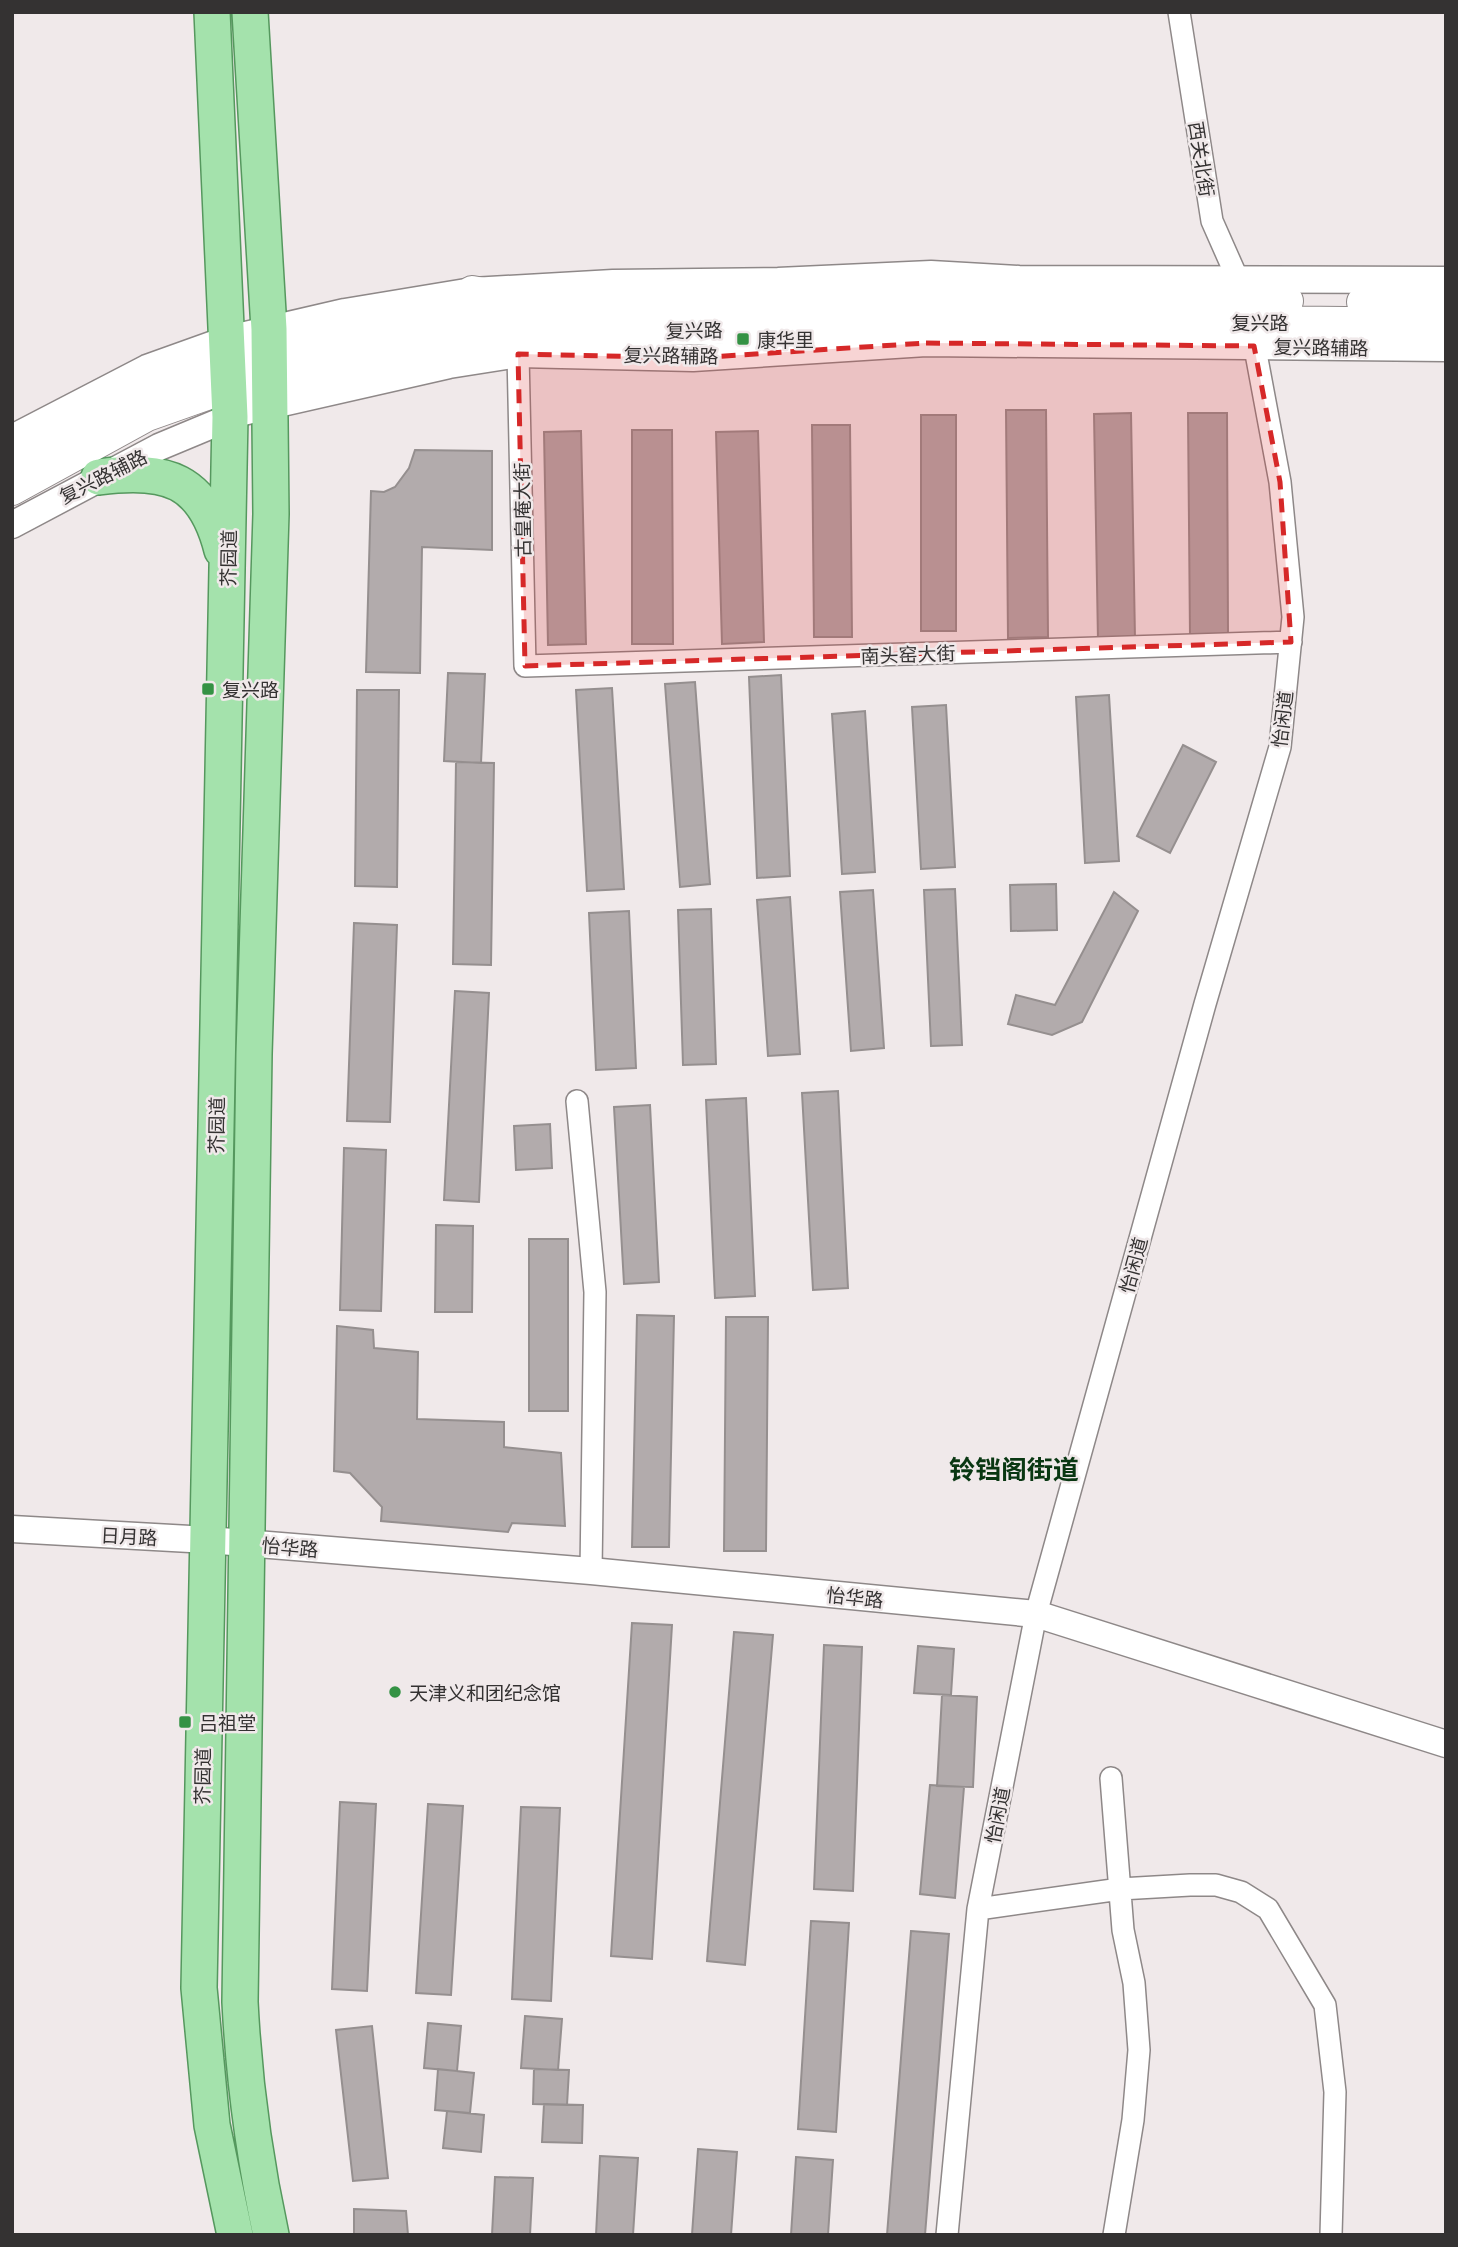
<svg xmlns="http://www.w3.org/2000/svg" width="1458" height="2247" viewBox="0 0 1458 2247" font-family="'Golos Text','Noto Sans SC',sans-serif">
	<rect width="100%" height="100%" fill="#f0e9ea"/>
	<path fill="#b2abac" stroke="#958f8f" stroke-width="2" d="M1006,410H1046L1048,637L1008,638Z
		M1131,413L1135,639L1098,640L1094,414Z
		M1188,413H1227L1228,634L1190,635Z
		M921,415H956V631H921Z
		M812,425H850L852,637H814Z
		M632,430H672L673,644H632Z
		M581,431L586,644L548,645L544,432Z
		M758,431L764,642L722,644L716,432Z
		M415,450L492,451V550L422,547L420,673L366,672L371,491L384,492L395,487L409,468Z
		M448,673L485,674L481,763L444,761Z
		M781,675L790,876L757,878L749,677Z
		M695,682L710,884L680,887L665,684Z
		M612,688L624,889L587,891L576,690Z
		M357,690H399L397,887L355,886Z
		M1109,695L1119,861L1085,863L1076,697Z
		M946,705L955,867L921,869L912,707Z
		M865,711L875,872L842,874L832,714Z
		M1183,745L1216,762L1170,853L1137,836Z
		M456,762L494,763L491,965L453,964Z
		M1056,884L1057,930L1011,931L1010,885Z
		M955,889L962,1045L931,1046L924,890Z
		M873,890L884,1048L851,1051L840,892Z
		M1114,892L1138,911L1082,1022L1052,1035L1008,1024L1016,995L1055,1005Z
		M790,897L800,1054L768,1056L757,900Z
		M711,909L716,1064L683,1065L678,910Z
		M629,911L636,1068L596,1070L589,913Z
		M354,923L397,925L390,1122L347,1121Z
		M455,991L489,993L479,1202L444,1200Z
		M838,1091L848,1288L813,1290L802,1093Z
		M746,1098L755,1296L715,1298L706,1100Z
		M650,1105L659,1282L624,1284L614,1107Z
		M550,1124L552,1168L516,1170L514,1126Z
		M344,1148L386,1150L381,1311L340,1310Z
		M436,1225L473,1226L472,1312H435Z
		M529,1239H568V1411H529Z
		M637,1315L674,1316L669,1547H632Z
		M726,1317H768L766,1551H724Z
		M337,1326L373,1330L374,1348L418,1352L417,1419L504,1422V1447L561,1453L565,1526L512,1523L508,1532L381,1521L382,1507L350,1473L334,1471Z
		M632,1623L672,1625L652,1959L611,1956Z
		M734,1632L773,1635L745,1965L707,1961Z
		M824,1645L862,1647L853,1891L814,1889Z
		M918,1646L954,1649L951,1695L914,1693Z
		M942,1695L977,1697L973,1787L937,1786Z
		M930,1785L964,1787L955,1898L920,1894Z
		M340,1802L376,1804L367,1991L332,1989Z
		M428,1804L463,1806L451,1995L416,1993Z
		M521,1807L560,1808L551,2001L512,1999Z
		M811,1921L849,1923L836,2132L798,2129Z
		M911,1931L949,1934L925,2235H887Z
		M525,2016L562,2019L558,2070L521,2068Z
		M428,2023L461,2026L457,2071L424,2068Z
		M372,2026L388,2178L353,2181L336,2030Z
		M438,2069L474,2073L470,2113L435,2110Z
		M534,2069L569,2070L567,2105L533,2104Z
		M544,2104L583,2105L582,2143L542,2142Z
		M447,2111L484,2115L481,2152L443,2148Z
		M698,2149L737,2152L731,2235H692Z
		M600,2156L638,2158L633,2235H596Z
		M796,2157L833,2160L828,2235H791Z
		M495,2177L533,2178L530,2235H492Z
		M354,2209L406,2211L408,2235H354Z"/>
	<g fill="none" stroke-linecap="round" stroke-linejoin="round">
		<defs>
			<path id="minor" d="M1179,12L1212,221L1243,291
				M518,354L525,666L1291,642
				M577,1101L595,1292L591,1571
				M1111,1778L1123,1930L1134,1983L1139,2050L1133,2120L1114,2235
				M978,1909L1120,1889L1190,1885H1216L1241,1892L1268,1909L1325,2005L1335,2092L1331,2235
				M947,2235L978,1909L1036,1614L1205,1004L1280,747L1293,617L1280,482L1252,332"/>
			<path id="tertiary" d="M12,438L147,368L228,339L345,312L472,291L613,283L778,281L931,274L1019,279L1446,280
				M12,525L159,447L243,412L449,365L518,354L693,358L926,343L1446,348
				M12,1529L208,1540L591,1571L1036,1614L1446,1744"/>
			<path id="secondary" d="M472,291L501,296L528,305
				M1362,302H1446
				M12,462C67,429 133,392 194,372C299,339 409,325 518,312L991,298L1288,301
				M12,490L147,416L229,387L399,351L481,338L565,332L954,324L1251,321L1446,323"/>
			<path id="primary" d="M212,12L230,417L199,1988L212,2125L235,2235
				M250,12L269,329L271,514L254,1054L240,2002C244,2081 254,2157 271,2235
				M99,477C166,468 204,479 222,550"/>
		</defs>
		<use href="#minor" stroke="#8e8888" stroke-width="24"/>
		<use href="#tertiary" stroke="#8e8888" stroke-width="29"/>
		<use href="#secondary" stroke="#8e8888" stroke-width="32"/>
		<use href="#primary" stroke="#55985e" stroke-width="38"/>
		<use href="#minor" stroke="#fff" stroke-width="21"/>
		<use href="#tertiary" stroke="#fff" stroke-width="26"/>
		<use href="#secondary" stroke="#fff" stroke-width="30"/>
		<use href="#primary" stroke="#a4e2ac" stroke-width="35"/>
	</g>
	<path fill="#d62828" fill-opacity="0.2" stroke="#d62828" stroke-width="5" stroke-dasharray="14 9" stroke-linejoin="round" d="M926,343L1254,346L1280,482L1291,642L525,666L518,354L693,358Z"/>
	<g fill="#349244" stroke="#f0e9ea" stroke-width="2.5">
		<rect x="736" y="332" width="14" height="14" rx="3.5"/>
		<rect x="201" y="682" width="14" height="14" rx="3.5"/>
		<circle cx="395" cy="1692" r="7"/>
		<rect x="178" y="1715" width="14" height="14" rx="3.5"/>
	</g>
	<g text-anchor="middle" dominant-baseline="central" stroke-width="5" stroke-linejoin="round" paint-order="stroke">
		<g font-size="19" fill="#343232" stroke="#f0e9ea">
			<text transform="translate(1202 159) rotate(81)">西关北街</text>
			<text x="1260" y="322">复兴路</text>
			<text transform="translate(694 330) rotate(-1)">复兴路</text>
			<text transform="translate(1321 347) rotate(1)">复兴路辅路</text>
			<text transform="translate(671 355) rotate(1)">复兴路辅路</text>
			<text transform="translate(103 476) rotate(-27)">复兴路辅路</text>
			<text transform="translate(522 510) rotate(-91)">古皇庵大街</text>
			<text transform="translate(228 558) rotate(-89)">芥园道</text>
			<text transform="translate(908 654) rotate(-2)">南头窑大街</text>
			<text transform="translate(1282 719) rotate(-83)">怡闲道</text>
			<text transform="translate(216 1125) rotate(-89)">芥园道</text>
			<text transform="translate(1133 1265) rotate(-75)">怡闲道</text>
			<text transform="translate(129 1536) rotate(3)">日月路</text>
			<text transform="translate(290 1547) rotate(5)">怡华路</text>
			<text transform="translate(855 1597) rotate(6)">怡华路</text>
			<text transform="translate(202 1776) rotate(-89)">芥园道</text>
			<text transform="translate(997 1815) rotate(-79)">怡闲道</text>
		</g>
		<g font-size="19" fill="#343232" stroke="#f0e9ea" text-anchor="start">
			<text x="757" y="339">康华里</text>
			<text x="222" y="689">复兴路</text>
			<text x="409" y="1692">天津义和团纪念馆</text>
			<text x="199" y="1722">吕祖堂</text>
		</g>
		<g font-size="26" font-weight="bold" fill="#093712" stroke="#f0e9ea">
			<text x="1014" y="1469">铃铛阁街道</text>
		</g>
	</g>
	<rect width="1458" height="2247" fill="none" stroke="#343232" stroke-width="28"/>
</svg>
